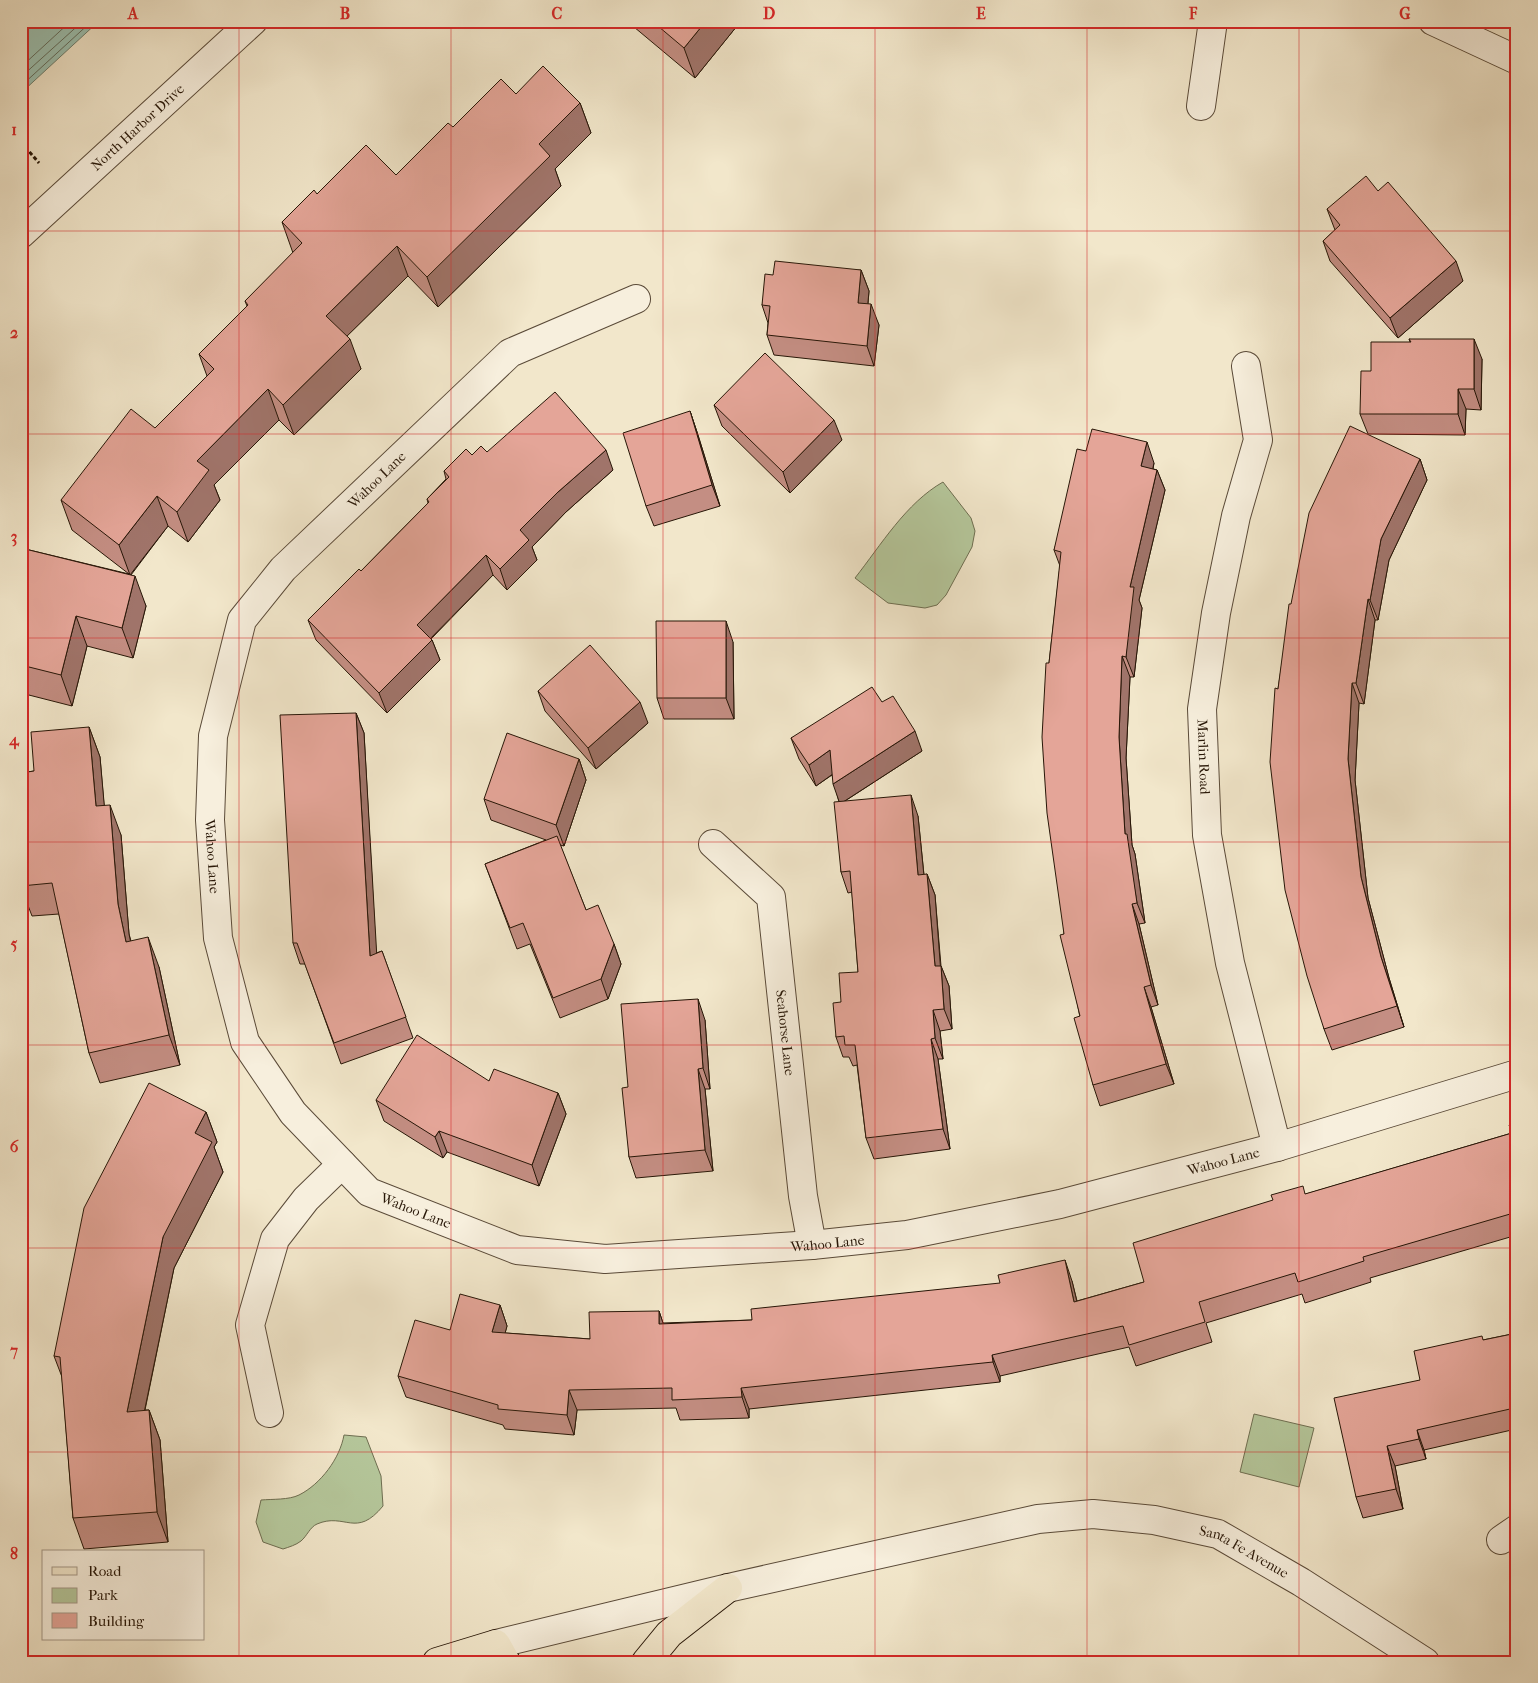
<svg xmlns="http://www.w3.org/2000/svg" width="1538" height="1683" viewBox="0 0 1538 1683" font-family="'IM FELL French Canon',serif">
	<rect width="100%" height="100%" fill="#f2e7cb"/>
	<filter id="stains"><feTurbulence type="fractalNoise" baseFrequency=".004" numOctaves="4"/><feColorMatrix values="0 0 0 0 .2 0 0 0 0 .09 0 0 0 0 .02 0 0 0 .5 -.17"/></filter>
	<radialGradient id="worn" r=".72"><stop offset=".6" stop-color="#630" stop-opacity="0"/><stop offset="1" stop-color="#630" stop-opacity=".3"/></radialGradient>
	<path fill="#b5c79b" stroke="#6e6e51" d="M943,482L971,518L975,531L972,547L946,595L937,605L925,608L888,603L855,578C881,545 906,503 943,482Z
		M1254,1414L1314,1428L1299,1487L1240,1472Z
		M344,1435L366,1437L381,1476L383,1506C356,1539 345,1512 317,1524C310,1527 307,1536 301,1541C296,1545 289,1547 283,1549L263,1542L256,1522L261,1500C272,1499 289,1500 299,1495C321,1484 340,1458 344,1435Z"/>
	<path fill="#9cc1b1" stroke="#6d7d6d" d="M21,21H99L21,93Z"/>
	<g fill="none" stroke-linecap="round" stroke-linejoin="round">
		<path stroke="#626c5c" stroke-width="1" d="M21,67L71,21
			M21,77L83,21
			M21,86L92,21"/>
		<defs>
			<g id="minor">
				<path d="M1433,21L1517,60"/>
				<path d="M1201,106L1213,21"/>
				<path id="s1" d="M21,234L253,21"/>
				<path id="s2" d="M636,299L510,353L283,569L242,620L213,736L210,820L218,938L245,1042L293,1113L369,1192L517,1250L605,1259L812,1245L907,1235L1060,1204L1277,1147L1517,1074"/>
				<path id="s3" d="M1246,366L1258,440L1236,516L1216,613L1202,709L1207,835L1230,963L1277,1147"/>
				<path id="s4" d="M713,844L771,897L803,1196L812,1245"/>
				<path d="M269,1413L250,1325L275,1239L306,1199L342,1164"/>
				<path d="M1501,1540L1517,1529"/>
				<path id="s5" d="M496,1644L728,1588L1038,1519L1093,1514L1154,1520L1218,1534L1301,1582L1425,1662"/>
			</g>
			<path id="major" d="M437,1662L496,1644L506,1662
				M646,1662L669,1634L728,1588"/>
		</defs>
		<use href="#minor" stroke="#5a4a38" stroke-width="30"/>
		<use href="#major" stroke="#271607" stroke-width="30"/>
		<path stroke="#271607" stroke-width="3" stroke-dasharray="4 2.5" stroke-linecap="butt" d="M21,32L33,21
			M21,142L39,163"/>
		<use href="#minor" stroke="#f7efdd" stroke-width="28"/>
		<use href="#major" stroke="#f2e7cb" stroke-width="28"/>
	</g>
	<path fill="#c48e83" stroke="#271607" d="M631,21H741L695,78L634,27Z
		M516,94L580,103L591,133L555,169L561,186L438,307L408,276L347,336L361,369L294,435L279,420L214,485L220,500L188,542L168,526L131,575L146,606L133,658L87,646L72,706L21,693V548L129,574L72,530L61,500L155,428L207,376L199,354L247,306L245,301L293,253L282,222L317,194L396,175L453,127Z
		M1378,191L1463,281L1398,338L1330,261L1323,241L1335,230L1327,209Z
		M861,270L869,291L868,304L879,325L874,366L774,355L767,335L768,323L762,305L773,275Z
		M1409,339L1482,359L1481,410L1466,409L1465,435L1368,434L1360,414L1410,342Z
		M714,405L842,440L790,493L722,426Z
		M690,411L697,432L720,506L654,526L646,506Z
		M1086,451L1154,463L1153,469L1157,470L1165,490L1139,600L1142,608L1134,677H1130L1126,758L1132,845L1135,854L1145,923L1139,924L1158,1005L1151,1007L1174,1084L1100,1106L1093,1085L1064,934L1049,663L1060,566L1054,550Z
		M487,452L613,470L566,512L532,547L537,560L507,590L493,575L431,639L432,640L440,660L387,713L316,640L308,620L361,571L428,503L427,499L446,479L444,471L472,455Z
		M1420,459L1427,480L1389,560L1378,620H1375L1364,704L1359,703L1355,780L1368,898L1389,978L1404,1027L1332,1050L1324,1029L1278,689L1291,604Z
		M733,642L734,719H664L657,698Z
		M538,691L648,723L596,769L545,711Z
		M882,702L922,751L845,801L918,816L924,875L927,874L935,895L941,966L949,986L952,1029L940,1031L943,1059H938L950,1149L874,1159L866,1138L857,1065L853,1066L849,1057H843L836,1037L841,1002L858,972L852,892L848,893L841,872L839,802L832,775L816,786L799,759L791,738Z
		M356,713L364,733L376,953L382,951L413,1038L341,1064L305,964H300L293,943Z
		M89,727L100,757L104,805L121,835L129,934L131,941L159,967L180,1065L100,1083L89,1053L59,914L32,916L21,887V773L34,771Z
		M579,759L586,780L564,846L560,845L586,910L614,944L621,964L608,999L560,1018L530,944L517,949L485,864L546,840L491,820L484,799Z
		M705,1020L710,1089H705L713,1171L636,1178L629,1157L628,1087Z
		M489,1081L558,1093L566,1114L539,1186L447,1152L443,1158L384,1121L376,1100Z
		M206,1112L217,1142L214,1147L223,1172L174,1268L145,1410H149L160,1440L168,1542L84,1549L73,1518L62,1377L54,1356Z
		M1517,1123V1235L1370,1278L1371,1282L1305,1303L1302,1294L1206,1323L1212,1342L1136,1366L1129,1347L1000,1376V1382L749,1409V1418L680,1420L676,1408L577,1410L574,1435L505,1429L503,1425L406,1397L398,1376L450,1330L500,1305L507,1326L505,1333L590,1339L659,1311L663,1323L752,1320L1072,1281L1077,1301L1144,1282L1306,1194L1512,1133Z
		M1517,1333V1430L1516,1429L1424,1450L1426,1459L1395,1466L1403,1509L1363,1518L1356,1497L1420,1380L1483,1340Z"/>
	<path fill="#a0746a" stroke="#271607" d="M706,21H741L695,78L684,48Z
		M580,103L591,133L555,169L561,186L438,307L427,277L539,144Z
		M397,246L408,276L337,346L326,316Z
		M1456,261L1463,281L1398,338L1390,318Z
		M861,270L869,291L866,323L858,303Z
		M871,304L879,325L874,366L867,346Z
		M350,339L361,369L294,435L283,405Z
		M1474,339L1482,359L1481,410L1474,389Z
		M268,389L279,420L214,485L220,500L188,542L177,512L197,461Z
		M1458,389L1466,409L1465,435L1458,414Z
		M690,411L697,432L720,506L712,485Z
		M834,420L842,440L790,493L783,472Z
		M1147,442L1154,463L1149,486L1141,466Z
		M606,450L613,470L566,512L532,547L537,560L507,590L500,569L520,530L558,492Z
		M1420,459L1427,480L1389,560L1378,620L1370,600L1381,539Z
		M1157,470L1165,490L1139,600L1142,608L1134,677L1126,657L1130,587Z
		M157,496L168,526L130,575L119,545Z
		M486,555L493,575L424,645L417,625Z
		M135,576L146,606L133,658L122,628Z
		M1368,599L1375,620L1364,704L1356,683Z
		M76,616L87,646L72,706L61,675Z
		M726,621L733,642L734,719L726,698Z
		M432,640L440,660L387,713L379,693Z
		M1122,656L1130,677L1126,758L1132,845L1135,854L1145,923L1137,903L1125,834L1119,737Z
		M1352,683L1359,703L1355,780L1368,898L1389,978L1404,1027L1381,957L1361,877L1348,759Z
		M640,702L648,723L596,769L588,748Z
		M356,713L364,733L378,976L370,956Z
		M89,727L100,757L107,836L96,806Z
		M915,731L922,751L840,804L833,784Z
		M830,750L837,771L816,786L809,765Z
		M579,759L586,780L564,846L556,825Z
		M911,795L918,816L926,896L918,875Z
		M110,805L121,835L129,934L137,972L126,942L118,904Z
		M927,874L935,895L942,987L935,966Z
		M1132,904L1139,924L1158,1005L1151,985Z
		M148,937L159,967L180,1065L169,1035Z
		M614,944L621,964L608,999L601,979Z
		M941,966L949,986L952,1029L944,1009Z
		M1144,987L1151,1007L1174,1084L1166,1064Z
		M698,999L705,1020L710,1089L703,1068Z
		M933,1010L940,1031L943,1059L935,1038Z
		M931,1039L938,1059L950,1149L943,1129Z
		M698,1069L705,1089L713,1171L705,1150Z
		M558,1093L566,1114L539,1186L532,1165Z
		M206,1112L217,1142L214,1147L223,1172L174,1268L138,1442L127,1412L163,1237L195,1133Z
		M439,1131L447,1152L443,1158L435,1137Z
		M1065,1260L1072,1281L1082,1323L1074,1302Z
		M500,1305L507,1326L500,1352L492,1332Z
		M659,1311L666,1332L659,1324Z
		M992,1355L1000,1376V1382L993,1362Z
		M741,1388L749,1409V1418L742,1397Z
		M569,1390L577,1410L574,1435L567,1415Z
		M149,1410L160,1440L168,1542L157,1512Z
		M1417,1430L1424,1450L1426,1459L1419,1439Z
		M1387,1446L1395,1466L1403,1509L1396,1489Z"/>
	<path fill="#e4a598" stroke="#271607" d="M652,21H706L684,48Z
		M543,66L580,103L539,144L550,156L427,277L397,246L326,316L350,339L283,405L268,389L197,461L209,470L177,512L157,496L119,545L61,500L131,409L155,428L214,369L199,354L248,305L245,301L302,243L282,222L314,190L317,194L366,145L396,175L448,123L453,127L501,79L516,94Z
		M1366,176L1378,191L1388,182L1456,261L1390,318L1323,241L1340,225L1327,209Z
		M775,261L861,270L858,303L871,304L867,346L767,335L770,306L762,305L765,274L773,275Z
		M1409,339H1474V389H1458V414H1360L1361,371H1371V342H1411Z
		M765,353L834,420L783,472L714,405Z
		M555,392L606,450L558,492L520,530L529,540L500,569L486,555L417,625L432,640L379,693L308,620L359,569L361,571L429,502L427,499L449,477L444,471L466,449L472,455L481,446L487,452Z
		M690,411L712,485L646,506L623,433Z
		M1350,426L1420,459L1381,539L1370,600L1368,599L1356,683H1352L1348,759L1361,877L1381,957L1397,1006L1324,1029L1307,976L1285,890L1270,762L1275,688L1278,689L1289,604H1291L1309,513Z
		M1092,429L1147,442L1141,466L1157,470L1130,587H1134L1126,657L1122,656L1119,737L1125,834H1127L1137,903L1132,904L1151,985L1144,987L1166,1064L1093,1085L1074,1018L1080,1016L1060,935L1064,934L1047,813L1042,737L1046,663H1049L1061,552L1054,550L1077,449L1086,451Z
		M21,548L135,576L122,628L76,616L61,675L21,665Z
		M656,621H726V698H657Z
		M590,645L640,702L588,748L538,691Z
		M872,687L882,702L893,696L915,731L833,784L830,750L809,765L791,738Z
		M356,713L370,956L382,951L406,1017L334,1043L297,943H293L280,715Z
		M89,727L96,806L110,805L118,904L126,942L148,937L169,1035L89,1053L52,883L21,886V773L34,771L31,732Z
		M507,733L579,759L556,825L484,799Z
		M911,795L918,875L927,874L935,966H941L944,1009L933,1010L935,1038L931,1039L943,1129L866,1138L855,1045H845L844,1036L836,1037L833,1003L841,1002L839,973L858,972L850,871L841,872L834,802Z
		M557,836L586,910L598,905L614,944L601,979L553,998L523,923L510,928L485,864Z
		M698,999L703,1068L698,1069L705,1150L629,1157L622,1088L628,1087L621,1004Z
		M417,1035L489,1081L494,1069L558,1093L532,1165L439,1131L435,1137L376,1100Z
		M149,1083L206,1112L195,1133L212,1142L163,1237L127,1412L149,1410L157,1512L73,1518L60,1357L54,1356L84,1208Z
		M1517,1123V1212L1363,1257L1364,1261L1298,1282L1295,1273L1199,1302L1205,1322L1129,1345L1123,1326L992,1355L993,1362L741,1388L742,1397L672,1400V1388L569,1390L567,1415L498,1409V1405L398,1376L415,1320L450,1330L460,1294L500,1305L492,1332L590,1339L589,1312L659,1311V1324L752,1320L751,1309L1000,1283L998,1275L1065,1260L1074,1302L1144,1282L1133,1243L1273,1200L1271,1195L1303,1186L1305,1194L1512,1133L1509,1125Z
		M1517,1333V1411L1510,1412V1409L1417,1430L1419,1439L1387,1446L1396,1489L1356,1497L1334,1398L1420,1380L1414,1351L1482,1336L1483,1340Z"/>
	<path fill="none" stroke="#d62828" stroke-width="1" stroke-opacity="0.55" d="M239,21V1662M451,21V1662M663,21V1662M875,21V1662M1087,21V1662M1299,21V1662M21,231H1517M21,434H1517M21,638H1517M21,842H1517M21,1045H1517M21,1248H1517M21,1452H1517"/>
	<g text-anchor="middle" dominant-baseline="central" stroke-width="4.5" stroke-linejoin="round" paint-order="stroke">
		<g font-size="14" fill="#271607" stroke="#f7efdd">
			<text stroke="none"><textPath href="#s1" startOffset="158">North Harbor Drive</textPath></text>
			<text transform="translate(377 480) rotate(-44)">Wahoo Lane</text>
			<text stroke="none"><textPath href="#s3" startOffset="398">Marlin Road</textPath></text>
			<text stroke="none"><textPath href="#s2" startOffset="756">Wahoo Lane</textPath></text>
			<text stroke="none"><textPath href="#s4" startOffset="215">Seahorse Lane</textPath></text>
			<text stroke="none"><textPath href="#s2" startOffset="2016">Wahoo Lane</textPath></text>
			<text stroke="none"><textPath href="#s2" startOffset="1191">Wahoo Lane</textPath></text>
			<text stroke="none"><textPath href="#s2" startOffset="1611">Wahoo Lane</textPath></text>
			<text stroke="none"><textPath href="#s5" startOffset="769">Santa Fe Avenue</textPath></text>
		</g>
	</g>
	<rect width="1538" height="1683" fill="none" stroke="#f2e7cb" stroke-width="55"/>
	<rect x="42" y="1550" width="162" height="90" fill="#f7efdd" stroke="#a49887"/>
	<rect x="52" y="1567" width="25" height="8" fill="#f2e7cb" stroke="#a49887"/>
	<text x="88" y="1576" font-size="15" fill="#271607">Road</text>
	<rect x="52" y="1588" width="25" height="15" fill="#b5c79b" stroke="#a49887"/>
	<text x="88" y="1600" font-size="15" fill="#271607">Park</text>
	<rect x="52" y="1613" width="25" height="15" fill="#e4a598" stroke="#a49887"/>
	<text x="88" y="1626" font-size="15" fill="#271607">Building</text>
	<rect x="28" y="28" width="1482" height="1628" fill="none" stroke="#d62828" stroke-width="2"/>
	<g font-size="16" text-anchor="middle" font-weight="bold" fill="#d62828">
		<text x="133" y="19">A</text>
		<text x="345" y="19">B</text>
		<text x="557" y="19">C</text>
		<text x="769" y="19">D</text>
		<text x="981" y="19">E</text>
		<text x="1193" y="19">F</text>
		<text x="1405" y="19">G</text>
		<text x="14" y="135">1</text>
		<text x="14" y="338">2</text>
		<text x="14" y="542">3</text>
		<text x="14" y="745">4</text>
		<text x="14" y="949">5</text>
		<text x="14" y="1152">6</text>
		<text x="14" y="1356">7</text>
		<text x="14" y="1559">8</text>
	</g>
	<rect width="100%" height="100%" filter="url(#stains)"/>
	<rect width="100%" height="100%" fill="url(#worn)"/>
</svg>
